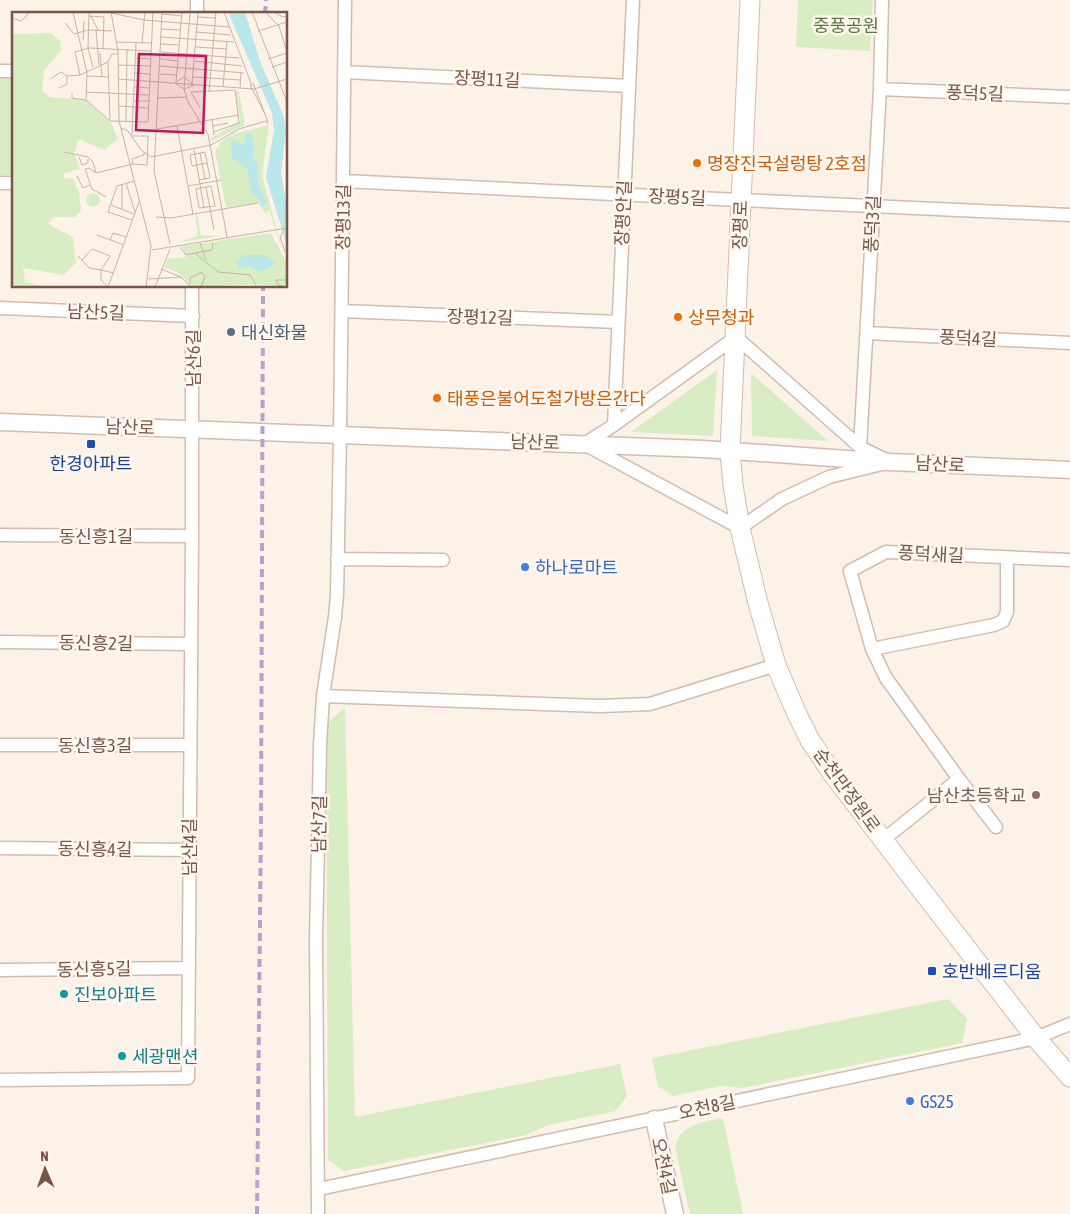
<svg xmlns="http://www.w3.org/2000/svg" width="1070" height="1214" viewBox="0 0 1070 1214" font-family="'Asap Condensed','Noto Sans KR',sans-serif">
	<rect width="100%" height="100%" fill="#fdf2e7"/>
	<path fill="#d9edc4" d="M798,0H873L870,51L796,47Z
		M0,78H14V175H0Z
		M717,370L713,436L631,432Z
		M751,373L828,441L752,436Z
		M345,707L355,1117L620,1064L627,1096L616,1111L548,1125L526,1135L344,1171L328,1160L326,725Z
		M948,999L967,1019L962,1043L743,1088L721,1086L673,1096L658,1086L652,1058Z
		M723,1118L743,1214H690L675,1148C676,1144 677,1140 679,1137C688,1123 708,1121 723,1118Z"/>
	<g fill="none" stroke-linecap="round" stroke-linejoin="round">
		<defs>
			<path id="minor" d="M197,14V0
				M0,71H14
				M344,72L629,86
				M880,89L1070,97
				M343,181L740,200L1070,215
				M0,183H14
				M0,308L193,316
				M342,311L618,322
				M867,333L1070,343
				M736,337L860,447L890,462L829,477L782,499L740,528L584,444L614,425Z
				M614,425L633,0
				M860,447L880,89L882,0
				M0,535L192,536
				M337,559L443,560
				M0,642L191,644
				M872,649L994,625L1003,621L1007,612V558
				M323,696L600,706L650,704L776,665
				M0,745H190
				M996,827L959,779L886,678L872,649L850,571L886,552L1070,560
				M883,840L959,779
				M0,848L189,850
				M0,970L188,968
				M0,1080L188,1078L192,536V286
				M319,1189L1036,1038L1070,1024
				M318,1214L316,941L320,745L323,696L335,617L337,595L340,435L345,0"/>
			<path id="tertiary" d="M0,422L703,449L890,462L1070,470
				M654,1119L675,1214"/>
			<path id="secondary" d="M750,0L730,451L733,485L740,528L758,603L776,665L796,712L810,740L832,773L916,883L1036,1038L1070,1077"/>
		</defs>
		<use href="#minor" stroke="#d3bbae" stroke-width="15"/>
		<use href="#tertiary" stroke="#d3bbae" stroke-width="19"/>
		<use href="#secondary" stroke="#d6baab" stroke-width="21"/>
		<use href="#minor" stroke="#fff" stroke-width="12"/>
		<use href="#tertiary" stroke="#fff" stroke-width="16"/>
		<use href="#secondary" stroke="#fff" stroke-width="19"/>
		<path stroke="#b4a4c9" stroke-width="4" stroke-dasharray="8 5" stroke-linecap="butt" d="M265,14L266,0
			M257,1214L261,823L263,286"/>
	</g>
	<g fill="#e8710a" stroke="#fff7ef" stroke-width="2">
		<circle cx="697" cy="163" r="5"/>
		<circle cx="678" cy="317" r="5"/>
		<circle cx="437" cy="398" r="5"/>
	</g>
	<circle fill="#5c6f8a" stroke="#fff7ef" stroke-width="2" cx="231" cy="332" r="5"/>
	<g fill="#1a4fb4" stroke="#fff7ef" stroke-width="2">
		<rect x="86" y="439" width="10" height="10" rx="2.5"/>
		<rect x="927" y="966" width="10" height="10" rx="2.5"/>
	</g>
	<g fill="#3f7fe0" stroke="#fff7ef" stroke-width="2">
		<circle cx="525" cy="567" r="5"/>
		<circle cx="910" cy="1101" r="5"/>
	</g>
	<circle fill="#8d6e63" stroke="#fff7ef" stroke-width="2" cx="1036" cy="795" r="5"/>
	<g fill="#0f9aa8" stroke="#fff7ef" stroke-width="2">
		<circle cx="64" cy="994" r="5"/>
		<circle cx="122" cy="1056" r="5"/>
	</g>
	<g text-anchor="middle" dominant-baseline="central" stroke-width="5" stroke-linejoin="round" paint-order="stroke">
		<g font-size="18" fill="#567a3e" stroke="#fff7ef">
			<text x="846" y="25">중풍공원</text>
		</g>
		<g font-size="18" fill="#795549" stroke="#fff7ef">
			<text transform="translate(487 79) rotate(3)">장평11길</text>
			<text transform="translate(975 93) rotate(2)">풍덕5길</text>
			<text transform="translate(677 197) rotate(3)">장평5길</text>
			<text transform="translate(623 213) rotate(-87)">장평안길</text>
			<text transform="translate(343 217) rotate(-89)">장평13길</text>
			<text transform="translate(872 224) rotate(-87)">풍덕3길</text>
			<text transform="translate(740 225) rotate(-88)">장평로</text>
			<text transform="translate(96 312) rotate(2)">남산5길</text>
			<text transform="translate(480 317) rotate(2)">장평12길</text>
			<text transform="translate(968 338) rotate(3)">풍덕4길</text>
			<text transform="translate(193 358) rotate(-90)">남산6길</text>
			<text transform="translate(130 427) rotate(2)">남산로</text>
			<text transform="translate(535 442) rotate(2)">남산로</text>
			<text transform="translate(940 464) rotate(3)">남산로</text>
			<text x="96" y="536">동신흥1길</text>
			<text transform="translate(931 554) rotate(3)">풍덕새길</text>
			<text transform="translate(96 643) rotate(1)">동신흥2길</text>
			<text x="95" y="745">동신흥3길</text>
			<text transform="translate(847 790) rotate(54)">순천만정원로</text>
			<text transform="translate(319 824) rotate(-89)">남산7길</text>
			<text transform="translate(189 847) rotate(-90)">남산4길</text>
			<text transform="translate(95 849) rotate(1)">동신흥4길</text>
			<text transform="translate(94 969) rotate(-1)">동신흥5길</text>
			<text transform="translate(707 1107) rotate(-12)">오천8길</text>
			<text transform="translate(664 1166) rotate(78)">오천4길</text>
		</g>
		<g font-size="18" fill="#c56008" stroke="#fff7ef" text-anchor="start">
			<text x="707" y="163">명장진국설렁탕 2호점</text>
			<text x="688" y="317">상무청과</text>
			<text x="447" y="398">태풍은불어도철가방은간다</text>
		</g>
		<g font-size="18" fill="#4e5e75" stroke="#fff7ef" text-anchor="start">
			<text x="241" y="332">대신화물</text>
		</g>
		<g font-size="18" fill="#164399" stroke="#fff7ef">
			<text x="91" y="463">한경아파트</text>
			<text x="942" y="971" text-anchor="start">호반베르디움</text>
		</g>
		<g font-size="18" fill="#366cbe" stroke="#fff7ef" text-anchor="start">
			<text x="535" y="567">하나로마트</text>
			<text x="920" y="1101">GS25</text>
		</g>
		<g font-size="18" fill="#785e54" stroke="#fff7ef" text-anchor="end">
			<text x="1026" y="795">남산초등학교</text>
		</g>
		<g font-size="18" fill="#0d838f" stroke="#fff7ef" text-anchor="start">
			<text x="74" y="994">진보아파트</text>
			<text x="132" y="1056">세광맨션</text>
		</g>
	</g>
	<g transform="translate(12 12)">
		<rect width="275" height="275" fill="#fdf2e7"/>
		<path d="M39,21L48,29L49,38L32,59L30,79L38,85L74,88L99,111L106,127L92,138L67,127L62,141L68,156L52,162V166L61,167L67,181L69,199L63,205H41L36,212L61,225L64,251L52,263L11,256L13,269L31,275H0V22ZM223,79H227L233,113L200,129L199,126L228,109ZM257,113L250,163L270,237L257,198L254,202L246,191L214,195L203,140L209,129L221,122ZM74 188a7 7 0 1 1 14 0a7 7 0 1 1-14 0ZM183,203H185L189,223L209,224L167,230L186,224ZM259,221L275,251V275L243,272L180,275L168,262L152,255L156,247L174,245L170,234Z" fill="#d9edc4"/>
		<path d="M216,0H233L248,49L272,105L274,119L269,161L275,193V234L254,165L262,118L260,101ZM235,121H238L242,131L241,148L245,152L246,170L255,192L250,195L247,186L240,184L235,156L220,147L219,139L220,127L231,133ZM230,243H254L264,252L248,260L238,254L229,256L228,251V258L224,248L229,247Z" fill="#bae7e9"/>
		<path fill="none" stroke="#bae7e9" stroke-width="2.5" d="M237,17L234,22L245,54L269,106L264,162L275,206"/>
		<path fill="none" stroke="#c8b3a8" stroke-width="1" d="M31,0H55M61,0L75,61L74,88M77,0L76,36L81,55M99,0L106,39L107,109L139,234L134,275M150,0L142,159L158,232M178,0L172,77L176,90L196,122L215,225M212,0L240,74M240,0L275,90M253,0L267,14L275,40M99,1L132,8L217,15M263,1L271,5L275,4L274,0M150,2L170,4M77,4L92,5L91,37M79,4L86,18M186,5L203,6M0,6L9,9L18,0M53,11L62,22L76,18L100,19M149,17L168,18M84,18L87,53M246,19L275,10M184,20L219,23M149,25L222,30M71,28L72,9M104,30L140,31M130,31L133,0M149,32L167,33M184,35L215,37M149,40L227,46M88,41L90,65M123,46L139,47M148,47L166,49M256,47L275,41M182,49L230,54M96,50L98,109L136,110L141,0M106,53L139,54M148,54L232,61M260,55L275,50M123,61L138,62M148,62L165,63M68,63L63,40L77,36L139,39M75,64L97,65M172,65L180,72L182,73L172,77L163,71ZM181,65L229,68M38,67L49,60L55,64M106,67L242,77L275,67M164,70L170,0M241,71L256,110M180,72L186,0M238,73L253,102M122,75L138,76M211,75L215,30M228,75L229,60M47,76L55,72V64L68,63L96,50L100,42H106M74,80L137,83M197,80L204,0M60,81V86L74,88L98,109M146,86L174,85M121,89H137M106,94L137,96M188,96L179,80L223,78L227,111L202,120M200,107L202,123M114,110L115,38M165,114L181,202M201,114L216,111M109,116L116,119L129,138L139,145L199,133M145,117L227,103M120,123L124,31M120,124H136L135,153L121,152M199,133L227,117L254,109L256,112M182,137L192,196M52,140L76,145L81,150L84,161M188,141L193,167M67,145L70,153L76,151V147M65,164L71,176L78,173M187,168L198,166L193,140L178,143L180,154L195,151M114,171L123,200M176,174L209,168M199,174L203,194L187,196L184,177ZM194,175L202,218M94,185L80,177L73,157L77,156L84,161L121,152L120,147L132,143V140M99,193L122,202M110,197V172M144,205L159,206L246,191M120,208L96,200L105,174L123,169M272,217L268,225L273,240M85,223L112,233M98,228L101,221L114,225M188,231L194,248M168,235L174,243L200,238L201,231M140,238L275,216M183,241L206,260L238,263L245,275M66,244L77,256L89,258V268L96,275M70,248L80,237L98,244L89,258L102,261M149,257L169,265L179,275M136,267L169,265M178,272V266L190,260L193,265L189,275M96,275L127,190M143,275L158,237M274,275L266,273L264,268H275"/>
		<path fill="#c2185b" fill-opacity="0.15" stroke="#c2185b" stroke-width="2.5" d="M127,42L194,44L191,121L124,118Z"/>
		<rect width="275" height="275" fill="none" stroke="#795549" stroke-width="2.5"/>
	</g>
	<g transform="translate(45 1169) rotate(358)" stroke="#fff7ef" stroke-width="4" paint-order="stroke">
	<path d="M0-4L9 19L0 12L-9 19Z" fill="#795549"/>
	<text y="-8" font-size="14" font-weight="bold" text-anchor="middle" fill="#795549">N</text>
	</g>
</svg>
